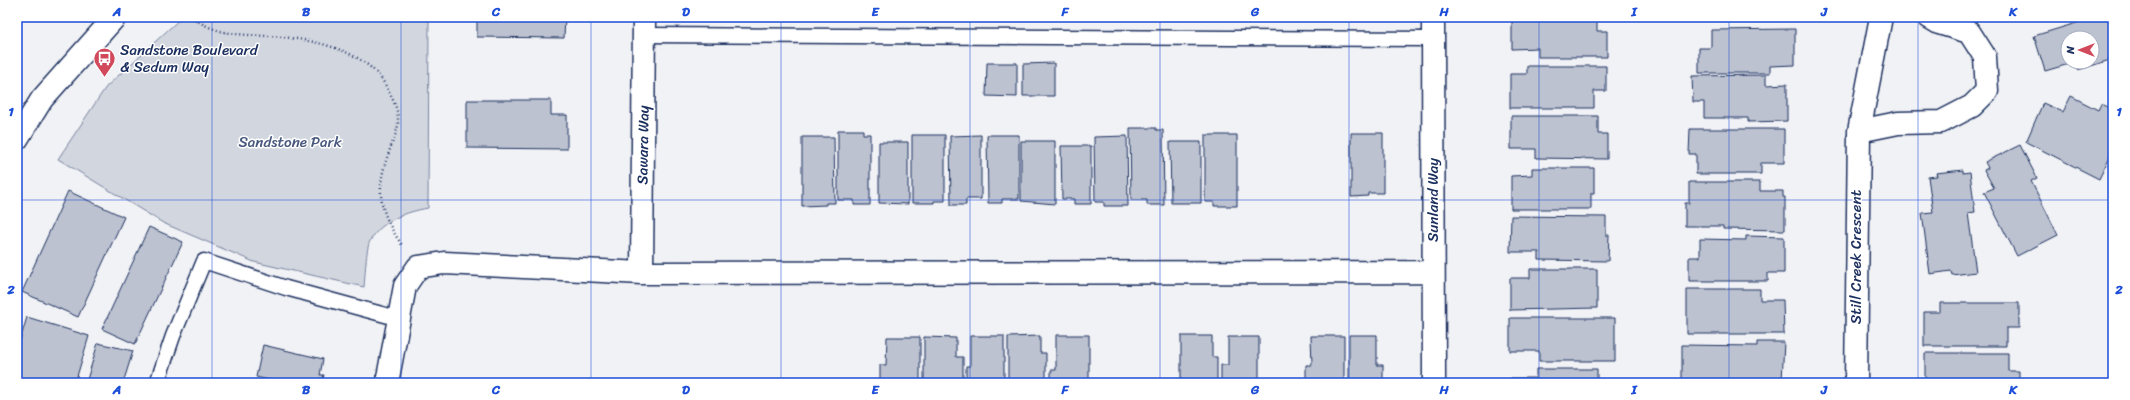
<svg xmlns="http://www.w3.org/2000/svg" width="2130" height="400" viewBox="0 0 2130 400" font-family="Sriracha,sans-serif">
	<rect width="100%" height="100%" fill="#f1f2f5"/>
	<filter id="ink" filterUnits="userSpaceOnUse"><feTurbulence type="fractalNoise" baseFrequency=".025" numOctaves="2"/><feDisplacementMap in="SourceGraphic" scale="8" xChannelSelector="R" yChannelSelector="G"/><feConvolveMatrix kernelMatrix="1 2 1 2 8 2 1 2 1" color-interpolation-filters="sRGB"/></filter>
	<g filter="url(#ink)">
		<path fill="#d2d6df" stroke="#76829e" d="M182,17H429L428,208C406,212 382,220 370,241C366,248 365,278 364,287L254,262L163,223L58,159L106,87Z"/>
		<path fill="#bcc2d0" stroke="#1b2f5e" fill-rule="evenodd" d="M477,17H565L564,38L477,37Z
			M1512,17H1597V31H1607V57H1538V48L1512,49Z
			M1685,17H1804V18H1685Z
			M2096,17H2113V59L2078,70L2076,62L2045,71L2034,36ZM2068,38H2092V62H2068Z
			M1795,29V65L1770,66V73H1699V48H1711V30Z
			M987,63H1017V97L986,96Z
			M1054,63V96H1023V64Z
			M1527,66H1606V91H1594V108H1510V74H1527Z
			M1766,75V85L1787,84V121L1748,122V118H1704V102H1693L1692,76Z
			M2071,96L2098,110L2101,104L2113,110V150L2099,179L2026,142L2043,103L2063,112Z
			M467,100H551V115H567V149L467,148Z
			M1511,116H1598V134H1607V159L1536,158V149H1511Z
			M1130,128H1156V130H1163L1164,205H1147V200H1131Z
			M1690,129H1784V163H1761V174H1696V154H1689Z
			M838,130H863V134H870V205H854V200H838Z
			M1351,133H1383V193H1368V196L1351,197Z
			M912,135H945V201H934V203H912Z
			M981,135V199H966V205H951L950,136Z
			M987,135H1019V199H1002V203H988Z
			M1205,135H1237V206H1214V202H1205Z
			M1127,136L1128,206H1104V202H1095L1094,137Z
			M802,137H834L835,203H826V205L802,206Z
			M1021,141H1055V204L1021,201Z
			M879,142H908V204L879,203Z
			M1170,142H1201V203H1171Z
			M2020,145L2037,178L2031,181L2058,235L2017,256L1984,192L1994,188L1984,170L1988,168L1985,162Z
			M1061,146H1091V204H1074V199H1062Z
			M1532,168H1594V193H1591V209H1511V176L1532,175Z
			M1963,170V173L1970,172L1975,212L1968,213L1976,272L1952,275L1951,271L1930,274L1922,213L1933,212L1928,177L1937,176L1936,173Z
			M1689,182H1760V191H1783V197H1785V230L1723,229V226H1685V203H1689Z
			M68,191L124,217L78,317L22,292Z
			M1511,216L1606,217V235H1609L1608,261L1539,260V252H1510Z
			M149,227L183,242L135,344L102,329Z
			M1746,236L1784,237V273H1768V281H1689V257H1700V239L1746,240Z
			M1530,269H1597V308L1510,310V278H1530Z
			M1687,289H1760V300H1783L1784,334H1687Z
			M1940,303H2019V328H2006V346H1924V312H1940Z
			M27,317L89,336L75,383H17V351Z
			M1510,318H1615V361H1539V351H1510Z
			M1056,335H1089V383H1051V370H1056Z
			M1349,335H1377V365H1383V383H1349Z
			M970,336H1004V383H966V366H970Z
			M1040,336V353H1046V383H1008V337Z
			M1181,336H1212V357H1217V383H1181Z
			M1311,336H1344V383H1306V365H1312Z
			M887,337H920V383H880V365H886Z
			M924,337L956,338V357H963V383H924Z
			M1228,337H1259V383H1221V365H1228Z
			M1757,342H1784L1782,381H1755V383H1682V345L1757,346Z
			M98,343L133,351L123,383H86Z
			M263,345L323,359L320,375H324L322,383H283L256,377Z
			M1925,353H2008V371H2019V383H1925Z
			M1536,369H1597V383H1511V378H1536Z"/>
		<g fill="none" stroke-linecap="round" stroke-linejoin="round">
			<defs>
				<path id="lane" d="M644,35L1433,39
					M157,383L173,336L204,261L286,288L400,319"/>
				<path id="street" d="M1433,17L1434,383
					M1859,131L1898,123L1941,122L1972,106L1987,91L1985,57L1969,32L1939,23L1929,17
					M642,273L644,17
					M387,383L405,286L418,267L444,263L642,273L1433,272
					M1856,383L1859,131L1881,17"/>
				<path id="secondary" d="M17,139L42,99L115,17"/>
			</defs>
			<use href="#lane" stroke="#1b2f5e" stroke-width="17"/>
			<use href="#street" stroke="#1b2f5e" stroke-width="25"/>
			<use href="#secondary" stroke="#1b2f5e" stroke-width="25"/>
			<path stroke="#1b2f5e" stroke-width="2.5" stroke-dasharray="1 3" stroke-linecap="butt" d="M192,17C219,38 250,34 282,37C320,41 369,52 387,88C392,98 398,108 398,120C399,130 392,142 389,152C375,190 379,212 402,245"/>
			<use href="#lane" stroke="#fff" stroke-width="14"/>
			<use href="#street" stroke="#fff" stroke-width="22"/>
			<use href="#secondary" stroke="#fff" stroke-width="22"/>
		</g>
	</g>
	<path fill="none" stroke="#1d4ed8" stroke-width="1" stroke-opacity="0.55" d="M212,17V383M401,17V383M591,17V383M781,17V383M970,17V383M1160,17V383M1349,17V383M1539,17V383M1729,17V383M1918,17V383M17,200H2113"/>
	<defs>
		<symbol id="bus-pin" viewBox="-11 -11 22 30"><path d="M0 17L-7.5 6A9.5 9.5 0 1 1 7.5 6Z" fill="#d1495b" stroke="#fff"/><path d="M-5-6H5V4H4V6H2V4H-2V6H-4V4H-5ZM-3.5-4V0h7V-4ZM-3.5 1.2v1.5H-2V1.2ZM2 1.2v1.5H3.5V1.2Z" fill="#fff"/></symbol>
	</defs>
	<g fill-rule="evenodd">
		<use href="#bus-pin" x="92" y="46" width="25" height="34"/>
	</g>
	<g text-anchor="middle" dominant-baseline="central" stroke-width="3" stroke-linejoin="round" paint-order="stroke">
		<g font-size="15" fill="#1b2f5e" stroke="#fff" text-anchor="start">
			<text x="120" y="50">Sandstone Boulevard<tspan x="120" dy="17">&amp; Sedum Way</tspan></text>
		</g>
		<g font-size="15" fill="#49597e" stroke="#fff">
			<text x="290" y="142">Sandstone Park</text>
		</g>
		<g font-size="15" fill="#1b2f5e" stroke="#fff">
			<text transform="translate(643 145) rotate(-89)">Sawara Way</text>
			<text transform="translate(1433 200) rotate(-90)">Sunland Way</text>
			<text transform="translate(1856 257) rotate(-90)">Still Creek Crescent</text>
		</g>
	</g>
	<rect width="2130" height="400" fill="none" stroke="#fff" stroke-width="44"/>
	<g transform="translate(2080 50) rotate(270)"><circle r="19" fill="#ffffff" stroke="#a4acbf"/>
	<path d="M0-3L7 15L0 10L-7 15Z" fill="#d1495b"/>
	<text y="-6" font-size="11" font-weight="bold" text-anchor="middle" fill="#1b2f5e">N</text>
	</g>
	<rect x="22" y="22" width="2086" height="356" fill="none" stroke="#1d4ed8" stroke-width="1.5"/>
	<g font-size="13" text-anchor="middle" font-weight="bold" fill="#1d4ed8">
		<text x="117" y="16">A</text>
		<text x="306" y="16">B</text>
		<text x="496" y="16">C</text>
		<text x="686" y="16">D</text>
		<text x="875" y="16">E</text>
		<text x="1065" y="16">F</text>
		<text x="1255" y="16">G</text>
		<text x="1444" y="16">H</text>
		<text x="1634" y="16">I</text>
		<text x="1824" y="16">J</text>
		<text x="2013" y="16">K</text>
		<text x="11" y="116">1</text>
		<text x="2119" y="116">1</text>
		<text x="11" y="294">2</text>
		<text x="2119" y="294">2</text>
		<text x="117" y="394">A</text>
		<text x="306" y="394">B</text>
		<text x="496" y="394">C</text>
		<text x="686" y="394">D</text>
		<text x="875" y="394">E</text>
		<text x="1065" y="394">F</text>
		<text x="1255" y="394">G</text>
		<text x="1444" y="394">H</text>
		<text x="1634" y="394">I</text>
		<text x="1824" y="394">J</text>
		<text x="2013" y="394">K</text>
	</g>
</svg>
